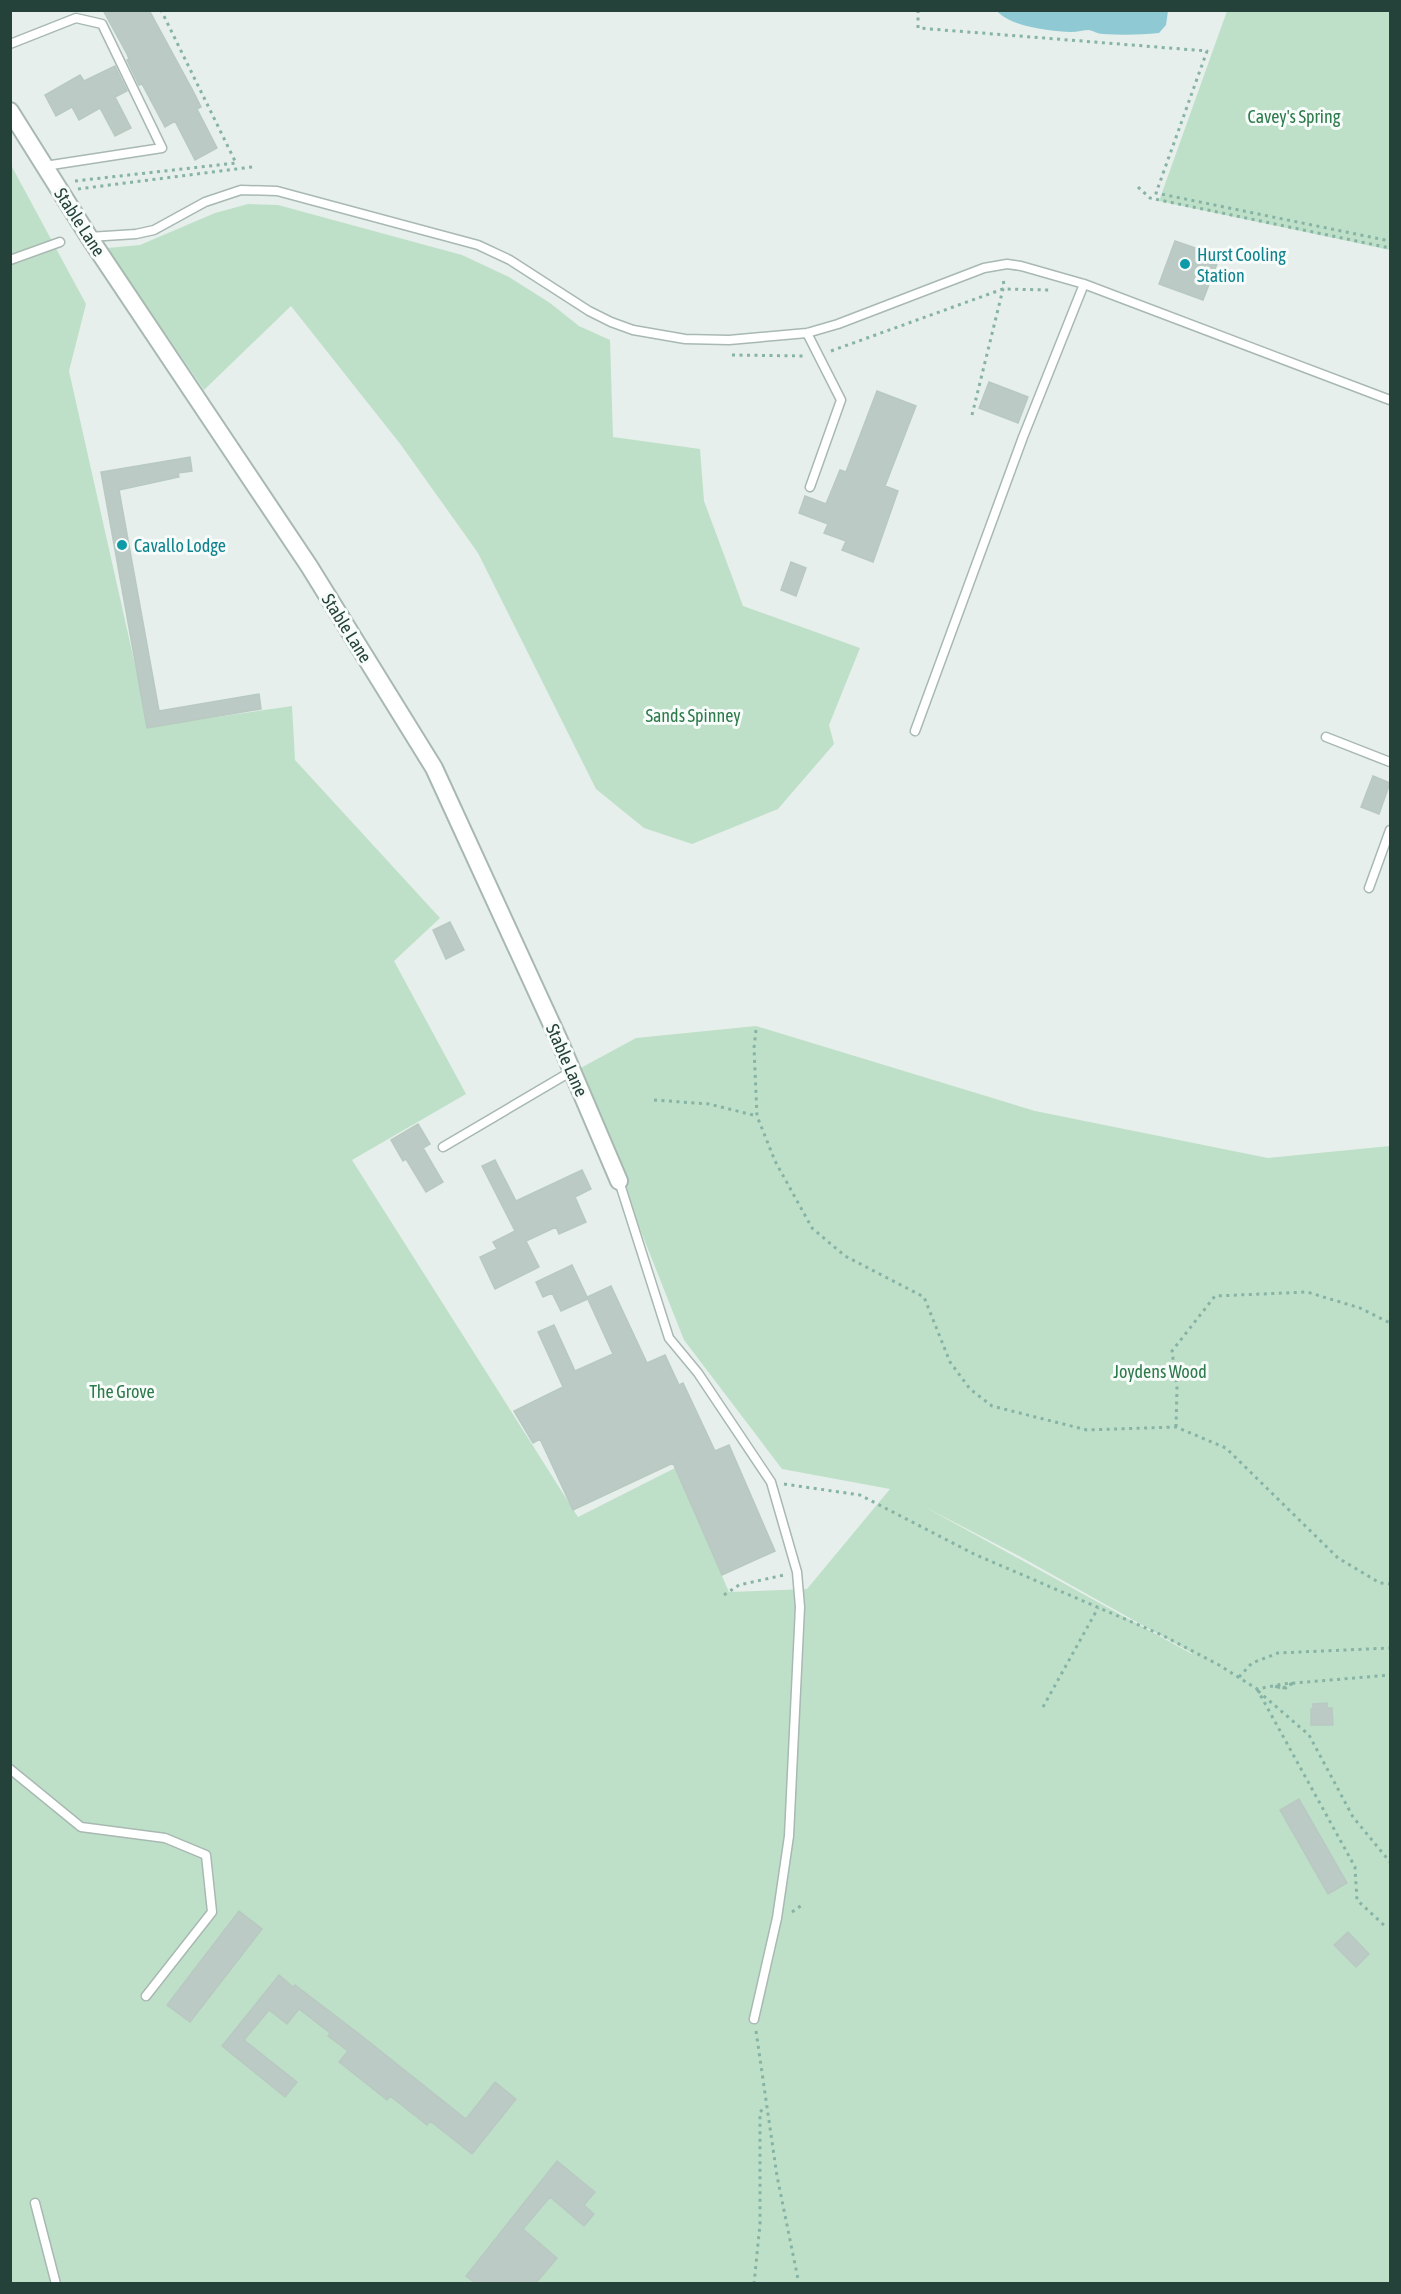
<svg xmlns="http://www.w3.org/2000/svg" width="1401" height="2294" viewBox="0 0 1401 2294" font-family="'Asap Condensed',sans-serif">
	<rect width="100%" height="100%" fill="#e6efeb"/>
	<path fill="#bfe0c8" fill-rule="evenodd" d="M1227,11H1390V250L1159,201Z
		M11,165L86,304L69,371L149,727L292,706L295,760L440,918L394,961L466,1094L352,1160L578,1517L675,1468L729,1592L807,1589L890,1489L782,1469L684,1340L577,1070L636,1038L756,1026L1035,1111L1268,1158L1390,1146V2283H11ZM925,1507L1019,1556L1192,1653V1654Z
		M248,204L278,205L462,255L509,277L550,303L579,326L610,340L613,437L700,449L704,501L743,606L860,648L829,725L834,744L778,809L692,844L644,828L596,789L478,553L401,445L291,306L204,390L107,248L140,245L215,213Z"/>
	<path fill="#8ec9d4" d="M997,11H1168L1166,25L1159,33C1140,35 1121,35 1103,34C1098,34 1094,31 1089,30C1084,30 1077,32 1071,32C1050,31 1011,27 997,11Z"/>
	<path fill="#bbcac4" stroke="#b8c9c2" stroke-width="1.5" d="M103,10H149L192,89L201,107L197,109L217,148L195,160L175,121L165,127L142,84L139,85L127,60L129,59L127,54Z
		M115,66L127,91L115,97L131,128L115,136L100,108L79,120L72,107L56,116L45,95L80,75L84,81Z
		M1175,241L1207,252L1205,259L1217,264L1203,300L1159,284Z
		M989,382L1028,397L1018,423L979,408Z
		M877,391L916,406L885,486L898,491L873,562L842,550L846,541L824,533L828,524L799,513L805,496L826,504L840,470L846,472Z
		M190,457L192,471L178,473L179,477L119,490L159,711L259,694L261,709L147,728L101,472Z
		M791,562L806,568L796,596L781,590Z
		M1373,776L1390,783L1379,814L1361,807Z
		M450,922L464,950L446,959L433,930Z
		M418,1124L430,1144L423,1148L443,1182L426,1192L406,1159L403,1161L391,1140Z
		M495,1160L516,1201L582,1170L591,1189L575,1197L586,1222L559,1234L556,1227L526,1241L539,1267L495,1289L480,1257L497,1249L493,1242L515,1231L482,1166Z
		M572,1265L588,1299L561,1311L552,1293L543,1297L536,1282Z
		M611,1286L647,1363L665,1355L679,1385L683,1383L715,1451L729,1445L775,1551L722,1575L673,1463L573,1510L540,1439L533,1443L514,1411L563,1387L538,1332L554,1325L575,1371L613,1354L587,1297Z
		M1327,1703V1708H1332L1333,1725H1311V1709H1313V1704Z
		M1299,1799L1347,1883L1328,1894L1280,1810Z
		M239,1911L262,1929L190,2022L167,2005Z
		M1348,1932L1369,1954L1356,1967L1334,1945Z
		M279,1975L293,1987L295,1985L358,2033L466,2119L495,2082L516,2099L472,2154L430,2121L427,2125L390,2096L387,2100L339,2062L348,2051L328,2036L330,2033L299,2009L287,2024L269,2010L244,2040L297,2082L285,2097L222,2046Z
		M557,2161L595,2192L584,2205L594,2214L584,2226L550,2197L523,2229L557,2258L536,2283H475L466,2276Z"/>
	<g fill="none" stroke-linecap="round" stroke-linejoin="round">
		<defs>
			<path id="lane" d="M10,44L76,18L102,24L162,148L45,166
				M89,237L136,234L154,230L205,202L241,190L277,191L478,245L510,260L589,311L611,322L633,330L685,339L729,340L807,333L838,324L984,268L1007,264L1021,266L1084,284L1390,400
				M10,260L60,242
				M807,333L841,400L810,487
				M915,731L1023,437L1084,284
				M1326,737L1390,762
				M1369,888L1390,830
				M443,1147L572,1071
				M619,1181L669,1338L698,1373L771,1482L797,1572L800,1607L789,1836L777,1918L754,2019
				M10,1769L81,1827L165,1838L206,1855L212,1912L146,1996
				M35,2203L56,2284"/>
			<path id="street" d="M10,111L89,237L309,566L434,768L558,1038L619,1181"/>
		</defs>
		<use href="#lane" stroke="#a8b8b2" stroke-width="11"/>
		<use href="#street" stroke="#a8b8b2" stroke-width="20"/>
		<path stroke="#86b3a5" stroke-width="3" stroke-dasharray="3 4.5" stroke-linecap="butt" d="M918,10V28L1207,51L1156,193L1390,241
			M75,181L236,163L161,10
			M1138,187L1150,198L1390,248
			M78,189L252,167
			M831,351L1003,289L1049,290
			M732,355L804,356
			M972,415L1004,285L1003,279
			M756,1030L754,1048L757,1116L775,1161L812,1228L845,1256L924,1297L950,1362L970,1389L992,1406L1087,1430L1176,1427L1226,1448L1338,1558L1380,1583L1390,1584
			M654,1100L709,1104L757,1116
			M1176,1427L1177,1388L1172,1351L1215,1296L1307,1292L1360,1308L1390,1323
			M784,1484L860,1495L974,1554L1162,1635L1219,1665L1257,1689L1283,1684L1390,1675
			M724,1595L739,1585L784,1575
			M1239,1677L1252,1663L1278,1653L1390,1648
			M1293,1683L1284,1689L1274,1686L1283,1688Z
			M1257,1689L1355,1867L1357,1900L1386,1927
			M1258,1691L1309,1735L1353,1817L1390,1862
			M1043,1707L1098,1608
			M792,1912L802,1905
			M756,2031L777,2176L799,2284
			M754,2284L760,2224V2112L766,2106"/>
		<use href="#lane" stroke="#fff" stroke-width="8"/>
		<use href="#street" stroke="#fff" stroke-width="16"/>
	</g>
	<g fill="#0f9aa8" stroke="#f7fbf9" stroke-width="2">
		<circle cx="1185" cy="264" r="6"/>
		<circle cx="122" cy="545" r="6"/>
	</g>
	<g text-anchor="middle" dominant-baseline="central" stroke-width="6" stroke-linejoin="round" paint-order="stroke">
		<g font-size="18" fill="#2d7a4b" stroke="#f7fbf9">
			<text x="1294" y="116">Cavey's Spring</text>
			<text x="693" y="715">Sands Spinney</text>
			<text x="1160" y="1371">Joydens Wood</text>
			<text x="122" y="1391">The Grove</text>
		</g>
		<g font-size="18" fill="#24423a" stroke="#f7fbf9">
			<text transform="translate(80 222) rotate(57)">Stable Lane</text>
			<text transform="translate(347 628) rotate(58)">Stable Lane</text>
			<text transform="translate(567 1060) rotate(66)">Stable Lane</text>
		</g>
		<g font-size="18" fill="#0d838f" stroke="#f7fbf9" text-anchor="start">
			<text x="1197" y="254">Hurst Cooling<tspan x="1197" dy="21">Station</tspan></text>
			<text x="134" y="545">Cavallo Lodge</text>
		</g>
	</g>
	<rect width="1401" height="2294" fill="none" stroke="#24423a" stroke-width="24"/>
</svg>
